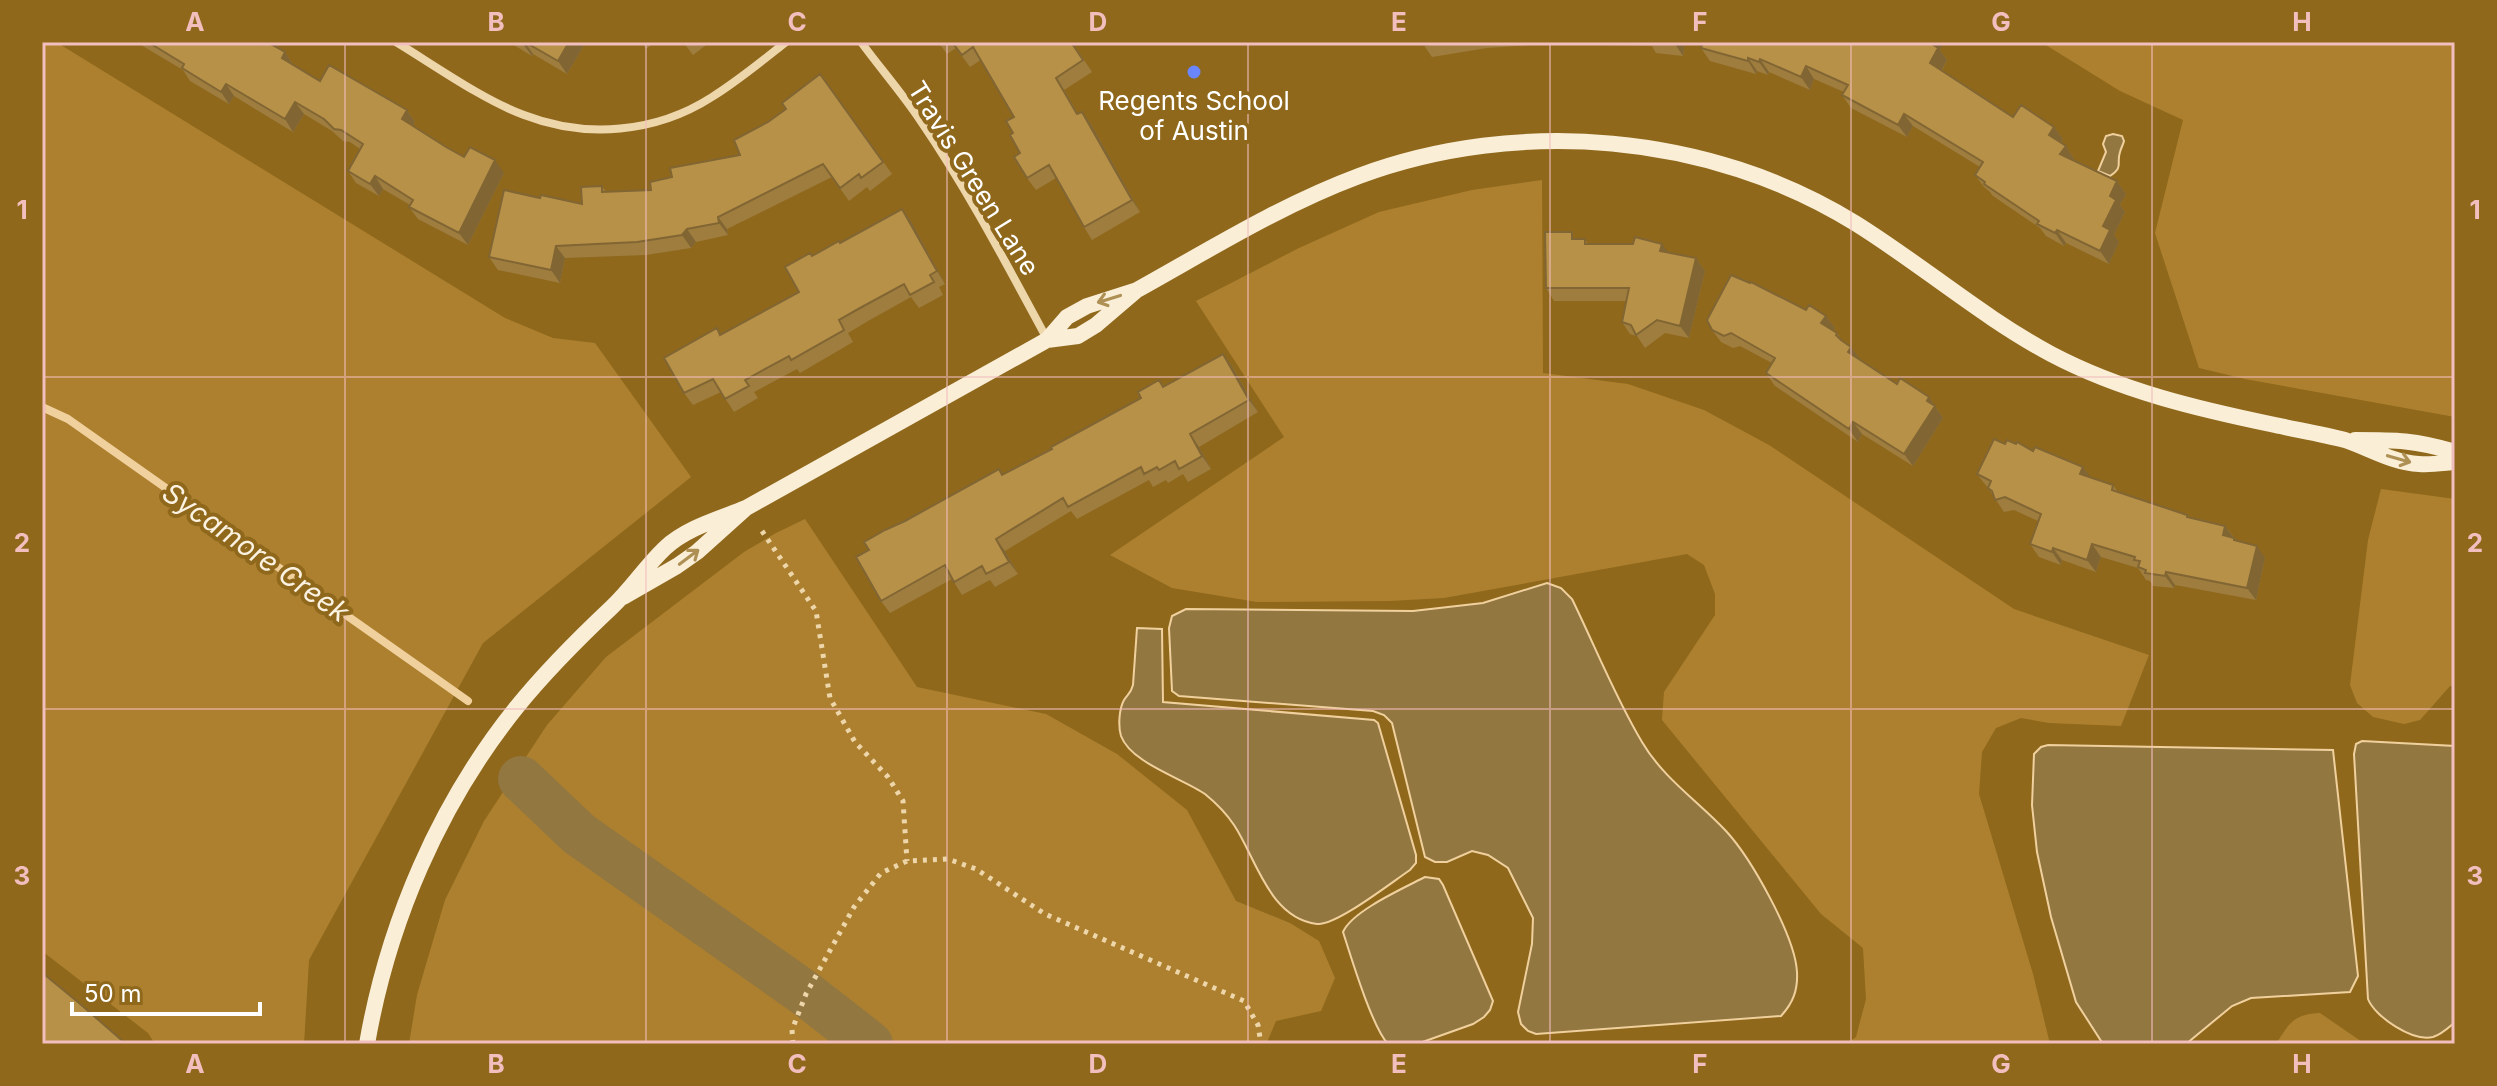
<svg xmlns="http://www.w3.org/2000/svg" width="2497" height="1086" viewBox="0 0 2497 1086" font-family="Inter,sans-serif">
	<rect width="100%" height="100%" fill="#8f681c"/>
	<path fill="#ad802f" d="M42,42H56L505,318L553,338L595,343L691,477L483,643L309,960L304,1044H155L148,1033L42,951Z
		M2041,42H2455V417L2245,379L2199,368L2155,233L2183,120L2120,91Z
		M1542,180L1543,373L1628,384L1704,410L1769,445L2014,609L2149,655L2121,726L2049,723L2021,718L1996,728L1982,752L1979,794L2033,974L2050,1044H1846L1856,1037L1866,999L1863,948L1821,914L1662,720L1664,692L1715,615V594L1704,565L1687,554L1444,598L1389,601L1257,602L1172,588L1110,555L1284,437L1196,301L1299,248L1379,212L1472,190Z
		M2381,489L2455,499V686H2450L2420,720L2404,724L2373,717L2357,703L2350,685L2368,540Z
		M805,519L917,687L1046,714L1117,754L1187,810L1236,901L1290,923L1319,941L1335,978L1321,1011L1276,1021L1268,1040L1269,1044H409L417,995L445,900L484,821L547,725L606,657L744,552L776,533Z
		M2320,1013L2365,1044H2276C2289,1023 2294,1014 2320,1013Z"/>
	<path fill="#937741" stroke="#f0d19e" stroke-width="2" d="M2113,134L2122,136L2124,141C2123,145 2121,148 2120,152C2116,164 2124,167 2110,176L2098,171L2106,152L2103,144L2106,136Z
		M1547,583L1561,588L1572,599C1595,646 1615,697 1642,742C1663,778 1699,802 1726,831C1751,858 1795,936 1797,972C1798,990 1793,1003 1781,1016L1536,1034L1528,1031L1521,1024L1518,1012L1532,944L1533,918L1508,868L1488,855L1472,851L1447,862H1435L1425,857L1392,723L1384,715L1373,711L1179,696L1172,691L1169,628L1172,616L1186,609L1413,611L1483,603Z
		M1137,628L1162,629L1163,702L1374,720L1378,723L1416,855V863L1410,870C1392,882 1336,926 1317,924C1269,918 1256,858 1234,825C1226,813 1216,803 1205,794C1182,778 1131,763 1121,736C1118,726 1119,709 1124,700C1128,694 1131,693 1133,685Z
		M2362,741L2455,746V1022C2448,1028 2442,1034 2433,1037C2413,1042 2375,1017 2368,999L2354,754L2356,744Z
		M2048,745L2333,750L2358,976L2350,992L2251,998L2232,1006L2186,1044H2103L2076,1002L2051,917L2037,852L2032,805L2034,754L2041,747Z
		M1425,877L1439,879L1443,885L1493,1001L1490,1010L1484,1017L1473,1024L1417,1044H1388C1372,1027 1351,957 1343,932C1352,911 1404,888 1425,877Z"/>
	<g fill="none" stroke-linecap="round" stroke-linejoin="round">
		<path stroke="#f0d19e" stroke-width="8" d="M42,407L68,419L468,701"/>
		<path stroke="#937741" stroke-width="46" d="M521,779L579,834L806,994L870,1044"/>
		<path stroke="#eed6ab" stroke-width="5" stroke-dasharray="4 6" stroke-linecap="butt" d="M762,531L816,611L830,698L855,742L888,777L903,801L907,861
			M1774,1042V1044
			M793,1044L792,1030L806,994L854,907L881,873L907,861L948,859L976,869L1045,914L1244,1001L1258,1025L1261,1044"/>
		<path stroke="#eed6ab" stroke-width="8" d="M396,42C434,65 483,100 524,115C586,139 656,133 712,97C738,81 762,61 786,42
			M861,42C880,68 902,93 920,120C968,190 1007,265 1047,339"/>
		<path stroke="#faeed7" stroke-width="16" d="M1137,290C1209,250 1281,205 1359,176C1518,117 1710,133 1855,223C1921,264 1982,317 2051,354C2121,391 2198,409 2275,425C2298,430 2322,434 2345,440C2369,448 2393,463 2419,464C2431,465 2443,463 2455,462
			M2355,440C2396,440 2415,440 2455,452
			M746,508L1047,340L1067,317L1087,306L1137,290L1096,325L1078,336L1047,340
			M367,1044C388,923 439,804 516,708C545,672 578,639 612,607C631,589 646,566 665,548C686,528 719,519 746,508L697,552L677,566L623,597"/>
	</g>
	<path fill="#9e7d3f" d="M136,42H258L285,52L293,65L320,81L407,110L415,122L413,126L446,147L464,157L504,173L468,245L418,219L409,207L410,205L383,189L379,196L356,183L348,171L360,149L350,142L343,141L332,131L304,114L293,132L234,96L229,104L190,81L183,70Z
		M509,42H586L567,74L533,54L532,56Z
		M642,42H655L646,49Z
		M683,42H710L693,55Z
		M938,42H1072L1092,72L1064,90L1078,114L1082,112L1091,124L1140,212L1092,240L1084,227L1056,178L1036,190L1027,178L1020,153L1013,133L1014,117L981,60L970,67L956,48L947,54Z
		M1415,42H1685L1683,56L1656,53L1652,46L1549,44L1487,48L1432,57L1423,44L1417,45Z
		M1943,45L1940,50L1947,60L1942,71L2013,117L2054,127L2063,139L2061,143L2066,146L2074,159L2073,160L2117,181L2126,194L2120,205L2125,212L2114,235L2119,242L2109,264L2066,243L2064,246L2046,236L2040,228L1993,196L1989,191L1984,187L1975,175L1980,167L1913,126L1907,137L1851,108L1842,95L1844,92L1814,79L1810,90L1769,72L1768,75L1757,71L1756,74L1710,61L1701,48Z
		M820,74L892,174L870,191L867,187L849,201L832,177L727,229L728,235L696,242L691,248L646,255L565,258L560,283L498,270L489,257L540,198L582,204L602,186L606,192L651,190L672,177L740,155L768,122L786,109Z
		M902,209L911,221L945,284L939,287L943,295L919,308L911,297L868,321L848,333L853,342L800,373L797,369L754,392L758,398L734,412L721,392L693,405L684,393L717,328L721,335L799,292L812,256L840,243Z
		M1576,239H1585L1588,244L1668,252L1696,258L1705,271L1689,338L1665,333L1645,348L1637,336L1630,334L1622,322L1626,301H1554L1546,288Z
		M1750,283L1806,310L1826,316L1835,328L1833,331L1837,333L1842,341L1851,347L1860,360L1897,384L1929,397L1943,418L1913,466L1862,434L1858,442L1775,386L1766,373L1772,363L1740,346L1733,348L1721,342L1712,330Z
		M1223,354L1232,366L1258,412L1199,447L1211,469L1188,482L1183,474L1168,483L1166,480L1153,487L1149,480L1077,519L1071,511L1005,551L1018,574L995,587L990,580L962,595L952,579L890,613L881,601L1003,475L1141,398L1159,380L1164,386Z
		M2005,444L2033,451L2083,467L2090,477L2113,485L2118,492L2187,515L2190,518L2225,526L2237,541L2265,558L2256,600L2175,585L2174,588L2153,586L2150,581L2146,580L2138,568L2101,557L2096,572L2062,560L2061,565L2039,557L2030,544L2038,521L2014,510L2004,512L1988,488L1977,474Z"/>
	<path fill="#816633" d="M525,42L533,54L532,56L523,44Z
		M569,42H586L567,74L558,61Z
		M1675,42H1685L1683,56L1675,44Z
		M1929,42H1941L1943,45L1940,50L1947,60L1939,76L1930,63Z
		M285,52L293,65L282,58Z
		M1748,58L1757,71L1756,74L1748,61Z
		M1760,59L1769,72L1768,75L1759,62Z
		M1806,66L1814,79L1810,90L1801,77Z
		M226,84L234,96L229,104L221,92Z
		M295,102L304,114L293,132L285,119Z
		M407,110L415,122L410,131L402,119Z
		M1082,112L1091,124L1140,212L1132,200Z
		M1904,114L1913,126L1907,137L1898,125Z
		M2054,127L2063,139L2058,148L2049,135Z
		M2066,146L2074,159L2069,166L2060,154Z
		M495,160L504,173L468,245L459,233Z
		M375,176L383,189L379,196L370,184Z
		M2117,181L2126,194L2120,205L2125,212L2114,235L2119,242L2109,264L2100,251L2103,226L2110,196Z
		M902,209L911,221L945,284L937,271Z
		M718,217L727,229L728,235L719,223Z
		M687,229L696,242L691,248L682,235Z
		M2057,230L2066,243L2064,246L2055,233Z
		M1662,244L1671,256L1660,251Z
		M556,246L565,258L560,283L551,270Z
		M1696,258L1705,271L1689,338L1680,326Z
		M1826,316L1835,328L1830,336L1821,323Z
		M1851,347L1860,359L1857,365L1848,352Z
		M1223,354L1232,366L1258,412L1249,400Z
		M1929,397L1943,418L1913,466L1904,454Z
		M1853,422L1862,434L1858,442L1849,429Z
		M1190,434L1199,447L1211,469L1202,456Z
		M2083,467L2092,479L2080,474Z
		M2225,526L2234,538L2223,535Z
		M996,539L1005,551L1018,574L1009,562Z
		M2092,544L2101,557L2096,572L2087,560Z
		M2257,546L2265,558L2256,600L2247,588Z
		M2053,548L2062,560L2061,565L2052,552Z
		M2166,572L2175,585L2174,588L2165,576Z"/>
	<path fill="#b89149" stroke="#816633" stroke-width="2" d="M148,42H258L261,44L262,42H267L285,52L282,58L320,81L329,65L407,110L402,119L446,147L464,157L470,147L495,160L459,233L409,207L413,200L375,176L370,184L348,171L363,144L341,130L334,129L324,119L295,102L285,119L226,84L221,92L182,68L184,64Z
		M525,42H569L558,61Z
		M952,42H1071L1083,60L1056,78L1077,114L1082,112L1132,200L1084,227L1049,165L1027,178L1014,157L1020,153L1010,135L1013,133L1006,121L1014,117L973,47L962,55Z
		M1423,42H1442L1423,45Z
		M1703,42H1929L1938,48L1930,63L2013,117L2021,105L2054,127L2049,135L2066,146L2060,154L2117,181L2110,196L2116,200L2103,226L2110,230L2100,251L2057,230L2055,233L2037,224L2039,221L1984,184L1985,182L1975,175L1983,162L1904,114L1898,125L1842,95L1848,85L1806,66L1801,77L1760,59L1759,62L1748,58V61L1701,48Z
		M820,74L883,162L861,178L859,174L840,188L823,164L718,217L719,223L687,229L682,235L637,242L556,246L551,270L489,257L504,190L540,198L541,195L582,204L581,187L602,186V192L651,190L650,182L672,177L670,168L740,155L734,140L768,122L786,109L782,103Z
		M902,209L937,271L930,275L934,282L910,295L904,284L860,308L839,320L844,330L791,360L789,356L745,380L749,386L725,399L713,379L684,393L664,358L717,328L720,335L799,292L785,267L810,253L812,256L839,241L840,243Z
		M1545,232H1572V239H1585V244H1633L1635,237L1662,244L1660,251L1696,258L1680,326L1657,320L1636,335L1631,325L1622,322L1629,288H1546Z
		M1731,275L1750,283L1751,282L1806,310L1809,305L1826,316L1821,323L1837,333L1836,335L1841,340L1851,347L1848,352L1897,384L1900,378L1929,397L1927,401L1935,406L1904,454L1853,422L1849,429L1766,373L1775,358L1731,333L1724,336L1712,330L1707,320Z
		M1223,354L1249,400L1190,434L1202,456L1179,469L1175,461L1159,470L1157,467L1144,474L1141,467L1068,507L1063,498L996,539L1009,562L986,574L982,566L954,582L945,565L881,601L856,557L869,550L864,542L885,530L905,521L999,469L1002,475L1052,449L1051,447L1141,398L1138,392L1159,380L1163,387Z
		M1994,439L2005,444L2007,440L2016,444L2017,442L2033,451L2035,447L2083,467L2080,474L2113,485L2112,490L2187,515V517L2225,526L2223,535L2234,538V540L2257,546L2247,588L2166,572L2165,576L2145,573L2146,570L2138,567L2140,561L2134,560L2135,557L2092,544L2087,560L2053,548L2052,552L2030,544L2041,514L2005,497L1995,500L1992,491L1988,488L1991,481L1977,474Z
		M45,975L79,1003L126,1044H42V976L43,977Z"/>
	<defs><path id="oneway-shaft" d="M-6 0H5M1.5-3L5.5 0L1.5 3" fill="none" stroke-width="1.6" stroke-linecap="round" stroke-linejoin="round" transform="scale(2)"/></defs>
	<g stroke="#af9054">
		<use href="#oneway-shaft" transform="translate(1109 299) rotate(163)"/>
		<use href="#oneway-shaft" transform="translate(2399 459) rotate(16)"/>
		<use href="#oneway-shaft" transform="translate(689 557) rotate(-37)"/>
	</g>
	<path fill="none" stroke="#f3bebe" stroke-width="2" stroke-opacity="0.55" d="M345,42V1044M646,42V1044M947,42V1044M1248,42V1044M1550,42V1044M1851,42V1044M2152,42V1044M42,377H2455M42,709H2455"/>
	<circle fill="#6986fe" stroke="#8f681c" stroke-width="3" cx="1194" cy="72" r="8"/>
	<g text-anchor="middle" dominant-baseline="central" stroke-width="8" stroke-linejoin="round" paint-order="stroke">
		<g font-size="26" fill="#fff" stroke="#8f681c">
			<text x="1194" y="100">Regents School<tspan x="1194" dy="30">of Austin</tspan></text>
		</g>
		<g font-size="26" fill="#fff" stroke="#8f681c">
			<text transform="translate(974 178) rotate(58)">Travis Green Lane</text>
		</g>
		<g font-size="28" font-style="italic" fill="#fbf2e2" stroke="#8f681c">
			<text transform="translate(256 552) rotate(35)">Sycamore Creek</text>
		</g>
	</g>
	<rect width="2497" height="1086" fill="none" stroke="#8f681c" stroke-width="88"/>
	<path d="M72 1002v12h188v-12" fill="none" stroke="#ffffff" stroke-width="4"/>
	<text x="84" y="1002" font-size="24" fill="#ffffff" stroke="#8f681c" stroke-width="6" paint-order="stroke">50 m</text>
	<rect x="44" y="44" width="2409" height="998" fill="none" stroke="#f3bebe" stroke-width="3"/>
	<g font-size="26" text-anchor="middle" font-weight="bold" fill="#f3bebe">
		<text x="195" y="31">A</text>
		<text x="496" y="31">B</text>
		<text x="797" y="31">C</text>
		<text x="1098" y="31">D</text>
		<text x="1399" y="31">E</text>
		<text x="1700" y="31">F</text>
		<text x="2001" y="31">G</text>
		<text x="2302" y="31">H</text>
		<text x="22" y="219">1</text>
		<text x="2475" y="219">1</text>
		<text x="22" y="552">2</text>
		<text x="2475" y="552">2</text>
		<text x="22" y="885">3</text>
		<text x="2475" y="885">3</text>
		<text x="195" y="1073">A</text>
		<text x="496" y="1073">B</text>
		<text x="797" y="1073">C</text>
		<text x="1098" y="1073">D</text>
		<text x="1399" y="1073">E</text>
		<text x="1700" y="1073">F</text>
		<text x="2001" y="1073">G</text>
		<text x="2302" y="1073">H</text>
	</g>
</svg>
